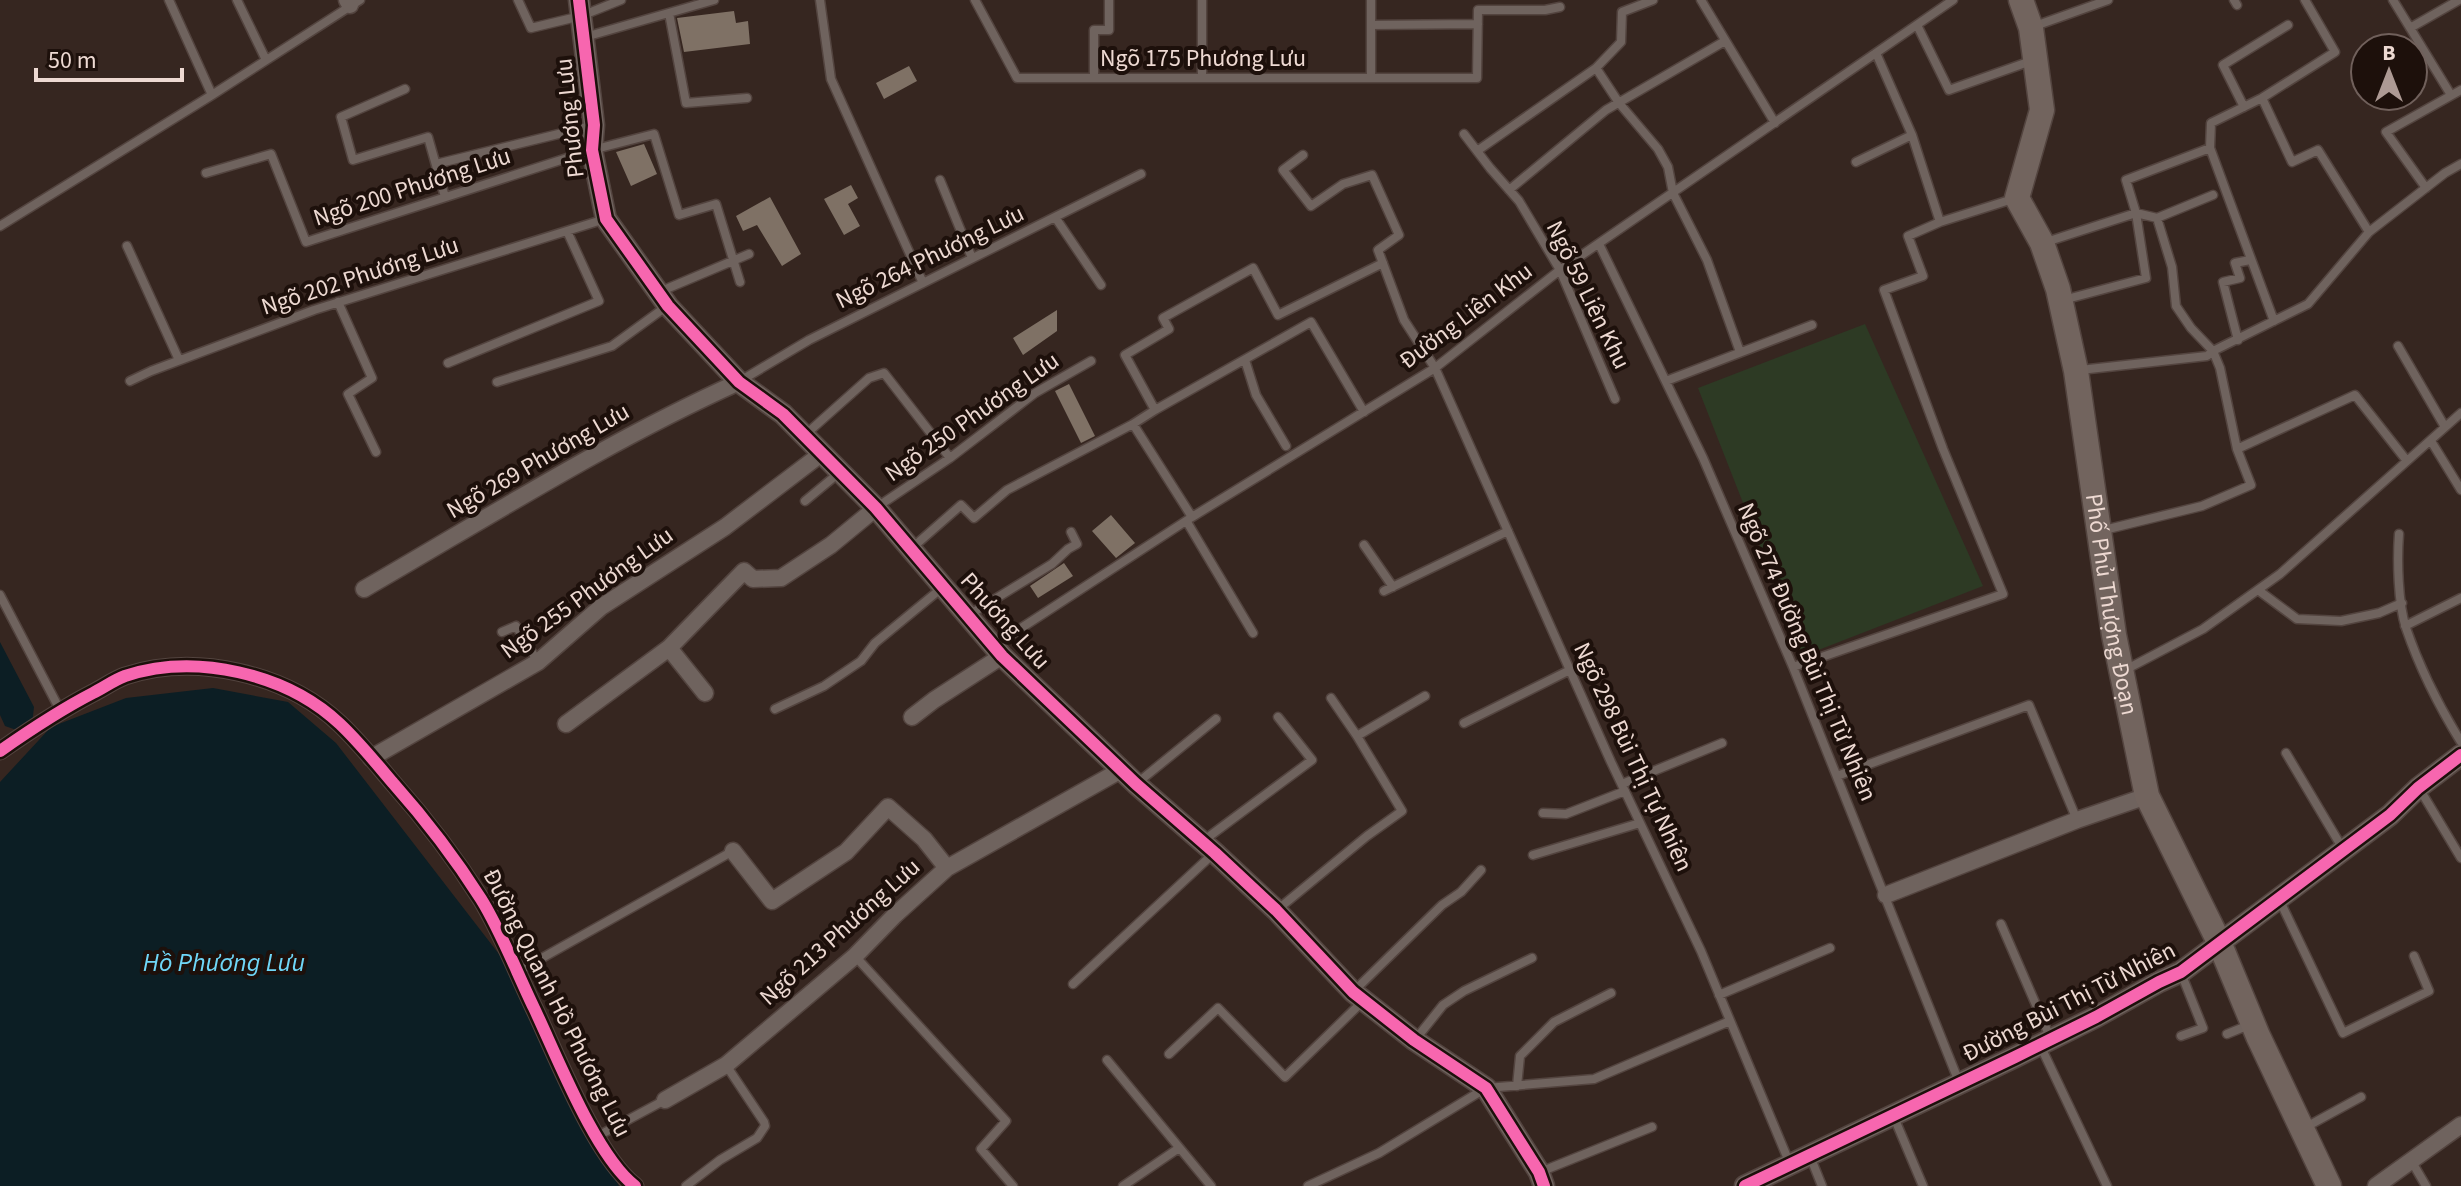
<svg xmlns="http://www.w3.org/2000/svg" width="2461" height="1186" viewBox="0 0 2461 1186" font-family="'Source Sans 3',sans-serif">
	<rect width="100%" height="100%" fill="#362620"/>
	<path fill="#2d3a24" d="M1865,324L1983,586L1803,656L1698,388Z"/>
	<path fill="#0c1e24" d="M0,642L34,707L32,725L22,732L5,726L0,715Z
		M213,688L288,702L336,743L502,958L594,1142L619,1186H0V782L51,727L126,698Z"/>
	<path fill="#7f7165" d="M734,11L736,23L748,21L750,44L684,52L677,18Z
		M909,66L917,81L884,99L876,83Z
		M644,144L657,174L631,186L616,152Z
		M851,185L858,198L848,204L860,226L844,235L824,199Z
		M770,197L801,254L782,266L757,225L743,231L736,216Z
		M1057,310V331L1023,355L1013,338Z
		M1069,384L1095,436L1081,443L1055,391Z
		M1111,515L1135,543L1116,558L1092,531Z
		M1064,563L1073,576L1038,598L1030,586Z"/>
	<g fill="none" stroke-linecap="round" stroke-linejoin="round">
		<defs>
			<path id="service" d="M169,0L212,95
				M237,0L266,60
				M518,0L531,28L581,16L621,0
				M820,0L831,79L923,283
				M975,0L1017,78H1477L1478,10H1545L1560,7
				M1202,0V78
				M1371,0V78
				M1701,0L1775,123
				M2234,0L2237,5
				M2393,0L2451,95
				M669,13L686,103L747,98
				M1371,25L1478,24
				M1917,25L1949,90L2031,61
				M2035,26L2108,0
				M2410,28L2459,0
				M585,37L714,0
				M1876,53L1912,135
				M1596,68L1619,103L1658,149L1668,167L1673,193L1707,260L1740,352
				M1094,78V30H1109V0
				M405,89L341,117L353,160L428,137L445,197
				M2262,98L2292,162L2318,150L2369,232
				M2244,107L2223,65L2288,25
				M1464,134L1490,168L1519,201L1560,270L1615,399
				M1477,151L1596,68L1621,42L1622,12L1653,0
				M1303,155L1283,170L1311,206L1343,184L1372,175L1399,235L1378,250L1404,320L1435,368L1611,762L1701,951L1790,1164
				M1856,162L1912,135L1940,222L2016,198
				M436,164L591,126
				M206,173L271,154L306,242L592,150L654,134L679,215L716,204L740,282
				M940,180L972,258
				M2426,188L2386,132L2461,90
				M1509,190L1606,110L1725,41
				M1055,217L1101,285
				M2157,218L2172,267L2176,306L2191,328L2213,351L2220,368L2237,449
				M0,226L212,95L360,0
				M2043,243L2136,213L2157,218L2213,195
				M1599,244L1703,458L1793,667L1959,1082
				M127,246L179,360
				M659,292L749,254
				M2063,300L2146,278L2136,213L2126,180L2210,148
				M338,302L372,378L348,394L376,452
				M2274,321L2210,148L2211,123L2262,98L2335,52L2305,0
				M2238,340L2223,282L2240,278L2235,263L2250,260
				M2398,346L2445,427
				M1245,360L1256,395L1286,446
				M448,363L599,301L567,231
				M2080,370L2207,356L2213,351L2308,304L2369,232L2445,173L2461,164
				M130,381L151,371L314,310L605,219
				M740,381L809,340L1141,174
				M1666,381L1812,325
				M497,382L612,346L667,306
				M1155,410L1125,355L1169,329L1163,318L1253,268L1278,315L1383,263
				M805,435L869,378L884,373L950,458
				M2431,441L2461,490
				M805,501L840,472
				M877,507L950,458L1035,393L1091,361
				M1192,517L1133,424L1155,410L1311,322L1364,412
				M1187,522L1253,633
				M2104,530L2202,506L2251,485L2237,449L2355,395L2407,461
				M2399,534C2397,560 2398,604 2406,628C2419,666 2440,708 2461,742
				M1364,545L1393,587
				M912,548L961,505L974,518L1007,490L1133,424
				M2258,590L2297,619L2341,621L2379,613L2402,603
				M1384,591L1508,531
				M0,595L60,710
				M969,615L1052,564L1068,549L1077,544L1071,532
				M2405,626L2461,598
				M502,632L516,626L538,662
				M995,645L1192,517L1435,368L1560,270L1953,0
				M1793,667L2003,594L1943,449L1884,290L1923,276L1908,236L1940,222
				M2125,670L2203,629L2280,574L2461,413
				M775,709L824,686L861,661L875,643L943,587
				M1464,723L1570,670
				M1357,736L1425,696
				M2286,753L2343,849
				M1837,776L2029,705L2077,820
				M1136,784L1216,719
				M1622,784L1722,743
				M2419,788L2461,858
				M1543,813L1566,814L1625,791
				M1203,841L1312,760L1278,717
				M1533,855L1640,823
				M2279,899L2343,1033L2429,991L2414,956
				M1277,910L1367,836L1402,811L1357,736L1331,698
				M2001,924L2050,1037
				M855,956L1006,1121L981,1149L1013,1186
				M517,972L733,851
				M2181,973L2203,1028L2181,1036
				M1073,984L1214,853
				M1354,991L1442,905L1461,892L1481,870
				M1719,995L1830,948
				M2227,1034L2249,1025
				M1415,1040L1443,1005L1464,991L1532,958
				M2040,1045L2107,1186
				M1169,1054L1218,1008L1285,1077L1363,1001
				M1107,1060L1211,1186
				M1517,1086L1520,1056L1554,1022L1611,993
				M1893,1115L1923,1186
				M2306,1127L2361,1097
				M596,1137L665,1100
				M1810,1156L1822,1186
				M2412,1162L2426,1186
				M1540,1172L1652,1127
				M686,1186L720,1160L757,1138L765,1126L764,1122L726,1065
				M1123,1186L1179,1148
				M1308,1186L1379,1153L1486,1088L1594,1079L1730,1021"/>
			<path id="minor" d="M347,0L350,5
				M364,589C487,518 610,440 739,382
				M669,648L705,693
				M912,717L934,700L1002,656
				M566,724L669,648L744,571L753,579L781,578L831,545L876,508
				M0,751C30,730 60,710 93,693C103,688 114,680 125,676C195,653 286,673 340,724C359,742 376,763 393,783C425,819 455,858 481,899C501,931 517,973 534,1008C556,1054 596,1157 635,1186
				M371,758L538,662L601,607L725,527L821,454
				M733,851L772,901L846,852L888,807L924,839L947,868
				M1886,895L2077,820L2147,796
				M665,1100L726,1065L855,956L895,915L947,868L1121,770
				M2376,1186L2461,1125"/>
			<path id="tertiary" d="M579,0L594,125L592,150L606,219L668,306L739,382L783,414L876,508L1002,656L1136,784L1215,853L1276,910L1353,992L1414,1040L1486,1088L1539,1172L1544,1186
				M1745,1186L2015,1057L2096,1017L2159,982L2181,972L2390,815L2418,788L2461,755"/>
			<g id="secondary">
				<path id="s1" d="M2021,0L2031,28L2042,110L2017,198L2042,243L2058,289L2076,371L2114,635L2147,796L2219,942L2258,1036L2329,1186"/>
			</g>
		</defs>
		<use href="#service" stroke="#53443f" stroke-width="11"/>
		<use href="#minor" stroke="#53443f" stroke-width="19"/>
		<use href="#tertiary" stroke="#53443f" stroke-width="23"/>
		<use href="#secondary" stroke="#53443f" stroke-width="27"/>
		<use href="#service" stroke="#6f635e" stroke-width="8"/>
		<use href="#minor" stroke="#6f635e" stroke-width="16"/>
		<use href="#tertiary" stroke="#6f635e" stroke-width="20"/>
		<use href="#secondary" stroke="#72645e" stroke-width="24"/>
		<defs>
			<path id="cycleway" d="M579,0L594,125L592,150L606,219L668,306L739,382L783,414L876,508L1002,656L1136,784L1215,853L1276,910L1353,992L1414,1040L1486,1088L1539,1172L1544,1186
				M0,751C30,730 60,710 93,693C103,688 114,680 125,676C195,653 286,673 340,724C359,742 376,763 393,783C425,819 455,858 481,899C501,931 517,973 534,1008C556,1054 596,1157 635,1186
				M1745,1186L2015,1057L2096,1017L2159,982L2181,972L2390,815L2418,788L2461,755"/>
		</defs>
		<use href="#cycleway" stroke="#1d100b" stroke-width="17"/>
		<use href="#cycleway" stroke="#f766af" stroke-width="12"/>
	</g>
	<g text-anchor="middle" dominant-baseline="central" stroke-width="8" stroke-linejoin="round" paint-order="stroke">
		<g font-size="24" fill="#edd9d2" stroke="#1d100b">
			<text x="1203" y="58">Ngõ 175 Phương Lưu</text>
			<text transform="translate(570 118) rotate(-96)">Phương Lưu</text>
			<text transform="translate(412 187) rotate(-18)">Ngõ 200 Phương Lưu</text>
			<text transform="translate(930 257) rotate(-26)">Ngõ 264 Phương Lưu</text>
			<text transform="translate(360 276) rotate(-18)">Ngõ 202 Phương Lưu</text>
			<text transform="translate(1588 295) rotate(64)">Ngõ 59 Liên Khu</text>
			<text transform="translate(1466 316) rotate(-37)">Đường Liên Khu</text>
			<text transform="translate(972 417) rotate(-35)">Ngõ 250 Phương Lưu</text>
			<text transform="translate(538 461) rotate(-30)">Ngõ 269 Phương Lưu</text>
			<text transform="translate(587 593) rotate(-36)">Ngõ 255 Phương Lưu</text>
			<text stroke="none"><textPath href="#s1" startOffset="624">Phố Phủ Thượng Đoạn</textPath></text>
			<text transform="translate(1005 621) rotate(48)">Phương Lưu</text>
			<text transform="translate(1807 652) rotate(67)">Ngõ 274 Đường Bùi Thị Từ Nhiên</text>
			<text transform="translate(1633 757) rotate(65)">Ngõ 298 Bùi Thị Tự Nhiên</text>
			<text transform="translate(840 932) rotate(-42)">Ngõ 213 Phương Lưu</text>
			<text transform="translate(2069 1002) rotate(-27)">Đường Bùi Thị Từ Nhiên</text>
			<text transform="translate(557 1003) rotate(63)">Đường Quanh Hồ Phương Lưu</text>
		</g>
		<g font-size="26" font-style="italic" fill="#6fd6f7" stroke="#1d100b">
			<text x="224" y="962">Hồ Phương Lưu</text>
		</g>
	</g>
	<g transform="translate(2389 72)"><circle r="38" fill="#1d100b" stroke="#70605b" stroke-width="2"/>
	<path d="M0-6L14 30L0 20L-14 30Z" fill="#ad9a94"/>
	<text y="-12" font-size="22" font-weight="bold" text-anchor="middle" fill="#edd9d2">B</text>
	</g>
	<path d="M36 68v12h146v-12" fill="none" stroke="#edd9d2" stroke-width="4"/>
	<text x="48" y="68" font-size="24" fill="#edd9d2" stroke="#1d100b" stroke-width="6" paint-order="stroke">50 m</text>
</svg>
